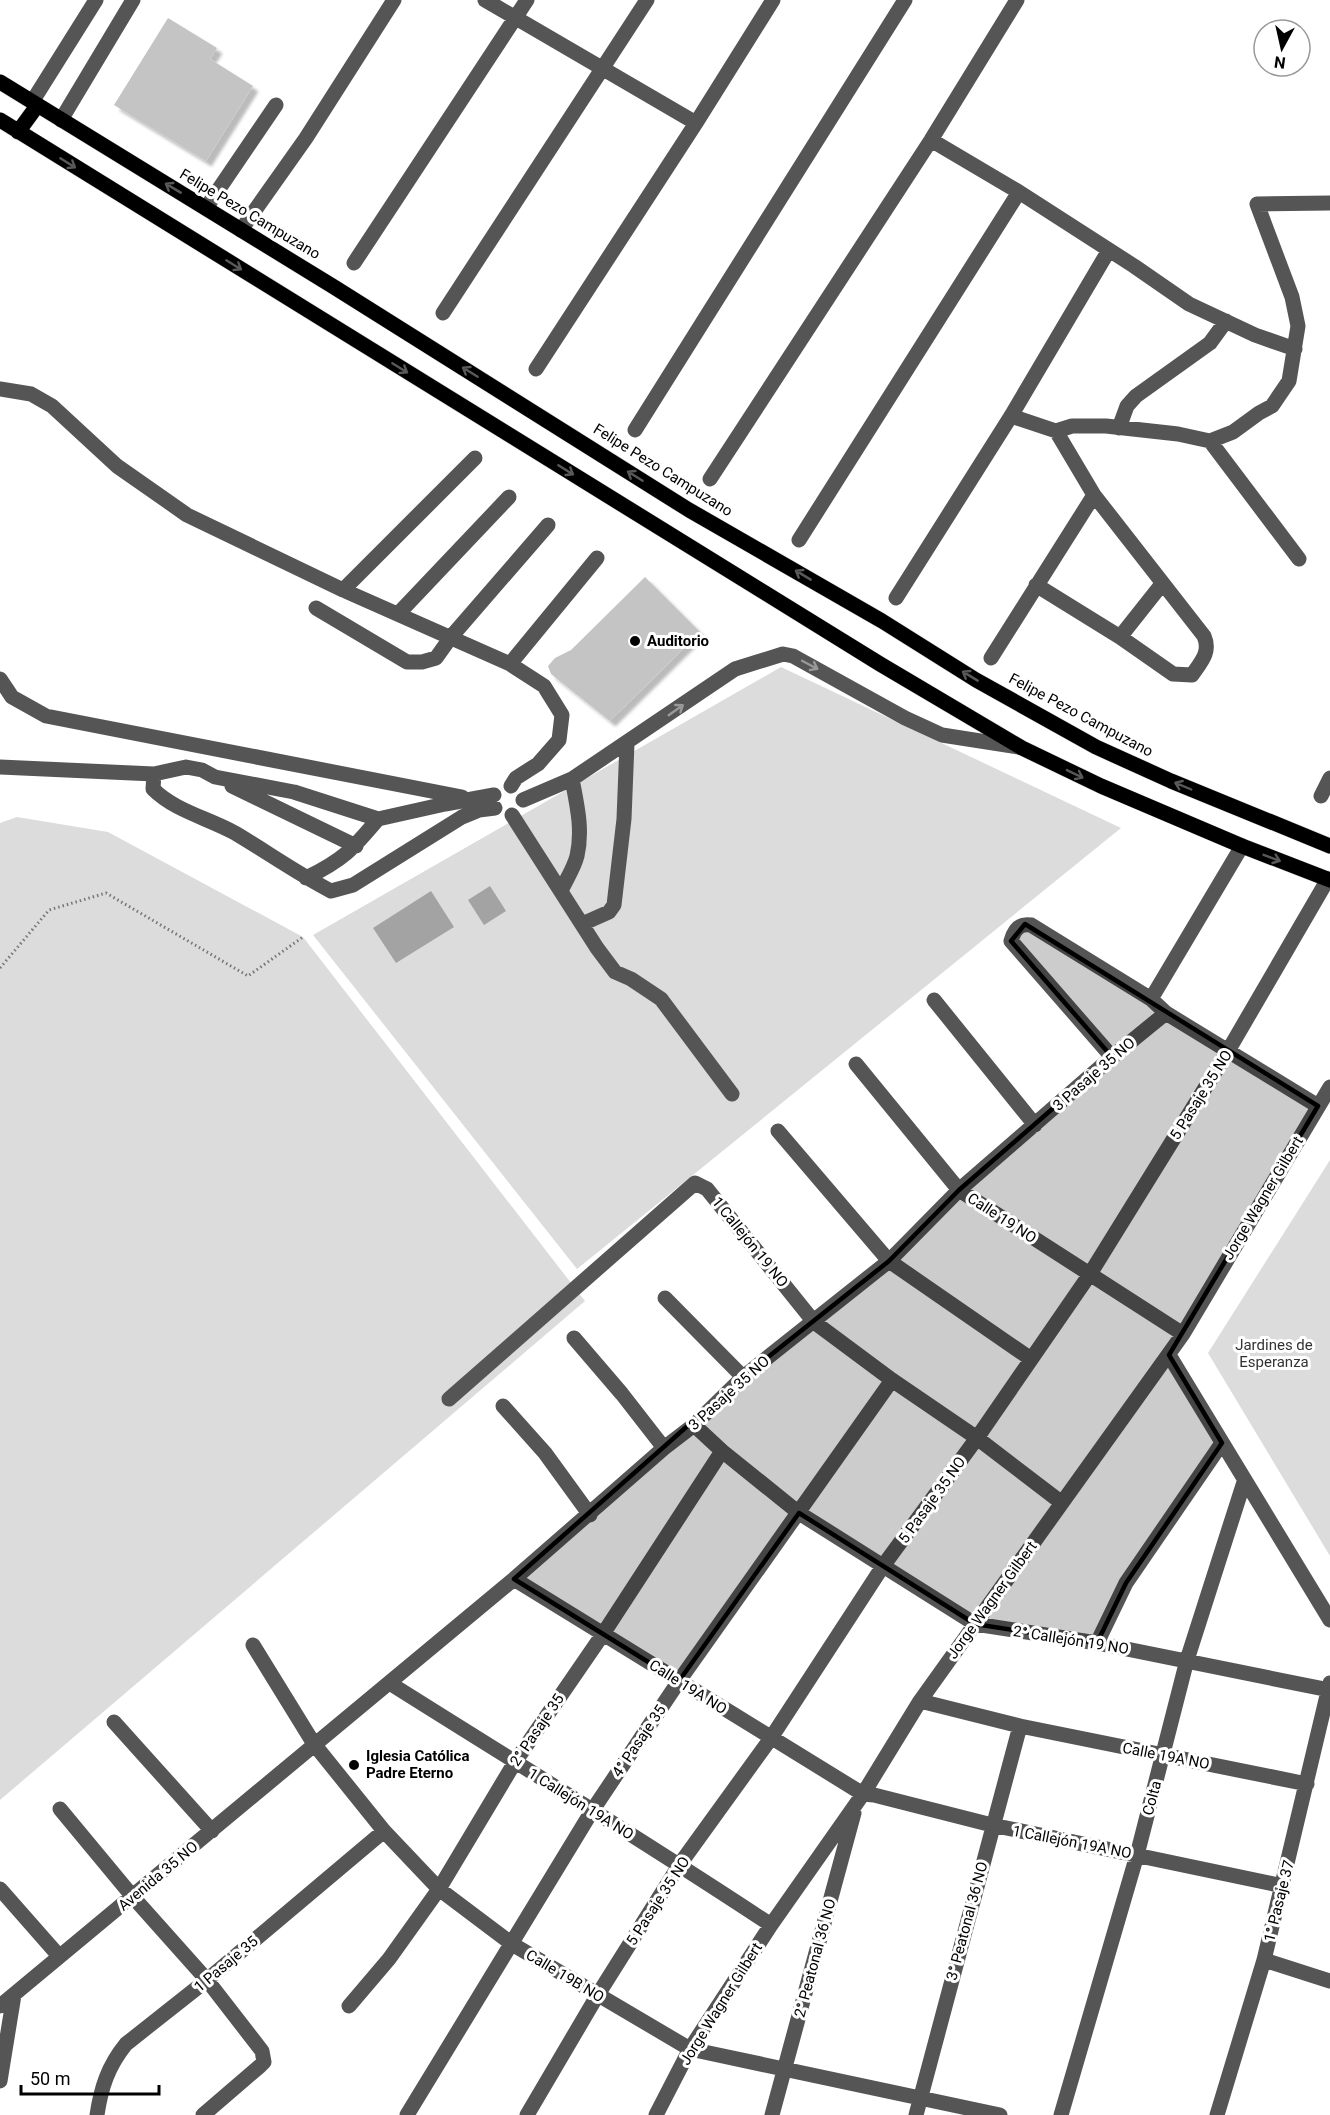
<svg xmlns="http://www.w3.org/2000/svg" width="1330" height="2115" viewBox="0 0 1330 2115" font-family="Roboto,sans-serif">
	<defs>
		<filter id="shadow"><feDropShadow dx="5.5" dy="5.5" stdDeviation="1.5" flood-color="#0004"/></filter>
	</defs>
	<rect width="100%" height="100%" fill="#fff"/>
	<path fill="#dcdcdc" d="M781,667L1121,828L577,1269L313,935Z
		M17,817L108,832L303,937L585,1301L0,1800V823Z
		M1330,1160V1556L1208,1353Z"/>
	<path fill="#a3a3a3" d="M490,886L506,911L484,925L468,900Z
		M431,891L454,927L396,963L373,928Z"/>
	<path fill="#c4c4c4" filter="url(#shadow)" d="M168,18L217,48L210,59L253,86L206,161L114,105Z
		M645,577L700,632L610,721L551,674L548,666L555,658L571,650Z"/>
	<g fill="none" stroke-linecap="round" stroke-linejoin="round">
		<defs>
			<path id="major" d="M0,82L334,287L689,510L882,621L976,680L1096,747L1171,781L1330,846
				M0,120L880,664L1022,748L1101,786L1242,846L1330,880
				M18,132L37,106"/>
		</defs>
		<use href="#major" stroke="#dbdbdb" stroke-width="16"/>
		<path stroke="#777" stroke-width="3" stroke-dasharray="1.5 3" stroke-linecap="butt" d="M0,968L49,910L106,893L248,976L303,937"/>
		<path stroke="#555" stroke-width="15" d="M485,0L696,123
			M32,102L96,0
			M61,120L133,0
			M931,140L1019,192L1134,266L1189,304L1255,335L1295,349
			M206,208L276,105
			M241,230L306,138L394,0
			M354,263L527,0
			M443,313L647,0
			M536,369L696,123L773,0
			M0,389L31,394L52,406L117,466L187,515L343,590L510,664L544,686L562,715L559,740L538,764L516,778L511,786
			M1011,416L1056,431L1072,426H1106L1178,434L1210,441L1233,432L1259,413L1272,406L1289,381L1298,326L1292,297L1257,204L1330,203
			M1119,428L1127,406L1136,396L1210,343L1226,321
			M635,430L905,0
			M1210,441L1299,559
			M710,479L931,140L1017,0
			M799,540L1019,192
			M1036,585L1120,637L1173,674L1192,675C1201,662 1211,652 1204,636L1094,495L1056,431
			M343,590L475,458
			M896,598L1011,416L1109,250
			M316,608L407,662H422L436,658L451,637L548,525
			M398,614L509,497
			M1120,637L1162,584
			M991,658L1094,495
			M510,664L597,558
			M0,679L12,697L46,716L462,797
			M0,767L154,774L186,767L202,770L215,777L294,792L378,819L445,804L494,795
			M154,774L153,789C175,811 208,818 235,833C267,852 298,874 331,891L353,885L462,817L479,810L495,808
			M232,786L356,846
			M1321,796L1330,778
			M523,800L572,779L735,669L783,654L793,656L905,718L942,735L1019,747
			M512,815L597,948L615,972L631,979L661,999L732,1094
			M306,878C343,860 352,850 378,819
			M561,891C566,880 574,868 577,856C583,830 577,805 572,779
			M582,924L609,912L614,905L624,819L627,743
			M1151,999L1242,846
			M934,1000L1035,1125
			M1112,1057L1011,941C1014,930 1019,923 1031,925L1151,999L1166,1013L1318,1106
			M856,1064L959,1190L1183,1334
			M778,1131L889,1261L1031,1359
			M665,1298L743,1377
			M574,1338L622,1394L664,1448
			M1169,1355L1330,1620
			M449,1399L695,1183L707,1189L814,1322L892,1380L977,1438L1062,1503
			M503,1406L545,1453L590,1515
			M694,1425L722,1451L799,1513L975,1624L1097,1643L1329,1690
			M514,1579L863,1794L874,1795L992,1825L1283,1886
			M1097,1643L1126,1583L1222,1443
			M253,1645L314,1744L384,1831L439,1889L512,1944L690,2049L1000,2115
			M391,1684C518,1764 646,1842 771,1925
			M920,1701L1020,1726L1307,1784
			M114,1722L212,1831
			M60,1809L133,1897L207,1980L262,2051L264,2062L260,2066L203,2115
			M0,1889L59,1956
			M1264,1960L1330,1981
			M0,2006L514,1579L664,1448L694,1425L743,1377L889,1261L959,1190L1112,1057L1166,1013
			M349,2006L389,1959L439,1889L515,1762L603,1634L722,1451
			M0,2081L14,1995
			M97,2115C101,2088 108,2066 126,2044L207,1980L384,1831
			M407,2115L592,1811L679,1681L892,1380
			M527,2115L597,1996L680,1864L771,1738L883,1566L977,1438L1090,1274L1228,1051L1328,879
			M656,2115L690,2049L771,1925L863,1794L920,1701L1183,1334L1330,1087
			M772,2115L854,1813
			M916,2115L1020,1726
			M1061,2115L1137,1855L1187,1660L1244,1482
			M1217,2115L1264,1960L1330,1683"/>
		<use href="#major" stroke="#000" stroke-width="15"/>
	</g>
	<defs><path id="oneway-shaft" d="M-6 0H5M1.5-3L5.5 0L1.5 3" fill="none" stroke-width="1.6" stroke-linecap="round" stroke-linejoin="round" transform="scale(1.5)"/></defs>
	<g stroke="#595959">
		<use href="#oneway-shaft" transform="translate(68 163) rotate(32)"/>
		<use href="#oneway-shaft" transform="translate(173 188) rotate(-149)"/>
		<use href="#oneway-shaft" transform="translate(234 265) rotate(32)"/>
		<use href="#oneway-shaft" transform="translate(400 368) rotate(32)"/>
		<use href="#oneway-shaft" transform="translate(470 372) rotate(-148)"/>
		<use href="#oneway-shaft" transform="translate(566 470) rotate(32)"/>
		<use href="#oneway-shaft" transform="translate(635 476) rotate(-148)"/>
		<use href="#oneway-shaft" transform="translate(803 575) rotate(-149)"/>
		<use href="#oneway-shaft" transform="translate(970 676) rotate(-149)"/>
		<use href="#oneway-shaft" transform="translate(1075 774) rotate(26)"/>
		<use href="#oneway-shaft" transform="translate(1183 786) rotate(-157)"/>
		<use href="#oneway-shaft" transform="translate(1272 858) rotate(21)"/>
	</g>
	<g stroke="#999">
		<use href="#oneway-shaft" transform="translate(810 665) rotate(28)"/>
		<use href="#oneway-shaft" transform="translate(676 710) rotate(-35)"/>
	</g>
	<path fill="#000" fill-opacity="0.2" stroke="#000" stroke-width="4.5" stroke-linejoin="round" d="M1025,924L1318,1106L1169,1355L1222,1443L1126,1583L1097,1643L975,1624L799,1513L679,1681L514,1579L743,1377L889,1261L959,1190L1112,1057L1011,941Z"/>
	<g fill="#000" stroke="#fff" stroke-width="2">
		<circle cx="635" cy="641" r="6"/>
		<circle cx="354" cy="1765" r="6"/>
	</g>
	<g text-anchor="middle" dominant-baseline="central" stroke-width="6" stroke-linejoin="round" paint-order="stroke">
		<g font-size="15" fill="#000" stroke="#fff">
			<text transform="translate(250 214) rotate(31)">Felipe Pezo Campuzano</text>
			<text transform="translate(663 470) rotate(32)">Felipe Pezo Campuzano</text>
			<text transform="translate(1081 715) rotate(28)">Felipe Pezo Campuzano</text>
			<text transform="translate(1094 1074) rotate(-41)">3 Pasaje 35 NO</text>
			<text transform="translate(1201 1095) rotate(-58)">5 Pasaje 35 NO</text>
			<text transform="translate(1263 1198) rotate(-59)">Jorge Wagner Gilbert</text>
			<text transform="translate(1002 1218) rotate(33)">Calle 19 NO</text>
			<text transform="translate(750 1242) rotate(51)">1 Callejón 19 NO</text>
			<text transform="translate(729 1393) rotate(-42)">3 Pasaje 35 NO</text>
			<text transform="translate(932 1500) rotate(-54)">5 Pasaje 35 NO</text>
			<text transform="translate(992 1600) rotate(-54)">Jorge Wagner Gilbert</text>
			<text transform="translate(1071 1640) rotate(9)">2° Callejón 19 NO</text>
			<text transform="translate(688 1687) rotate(32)">Calle 19A NO</text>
			<text transform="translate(537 1730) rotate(-56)">2° Pasaje 35</text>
			<text transform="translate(639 1741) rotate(-56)">4° Pasaje 35</text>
			<text transform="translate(1166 1756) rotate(11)">Calle 19A NO</text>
			<text transform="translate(1152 1798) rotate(-75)">Colta</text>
			<text transform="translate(581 1804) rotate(32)">1 Callejón 19A NO</text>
			<text transform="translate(1072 1842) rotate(11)">1 Callejón 19A NO</text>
			<text transform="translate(158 1876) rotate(-40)">Avenida 35 NO</text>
			<text transform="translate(658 1901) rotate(-57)">5 Pasaje 35 NO</text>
			<text transform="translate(1279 1901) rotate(-76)">1° Pasaje 37</text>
			<text transform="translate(967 1921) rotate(-75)">3° Peatonal 36 NO</text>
			<text transform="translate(815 1958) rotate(-75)">2° Peatonal 36 NO</text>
			<text transform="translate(226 1964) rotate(-40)">1 Pasaje 35</text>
			<text transform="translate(565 1976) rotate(31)">Calle 19B NO</text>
			<text transform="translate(721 2004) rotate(-58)">Jorge Wagner Gilbert</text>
		</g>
		<g font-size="15" font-weight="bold" fill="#000" stroke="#fff" text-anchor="start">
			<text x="647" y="641">Auditorio</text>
			<text x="366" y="1756">Iglesia Católica<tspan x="366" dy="17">Padre Eterno</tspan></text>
		</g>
		<g font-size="15" fill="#333" stroke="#fff">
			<text x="1274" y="1345">Jardines de<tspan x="1274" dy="17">Esperanza</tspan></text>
		</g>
	</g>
	<g transform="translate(1282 48) rotate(188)"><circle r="28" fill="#ffffff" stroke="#999999" stroke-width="1.5"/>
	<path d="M0-4.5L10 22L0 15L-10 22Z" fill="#000000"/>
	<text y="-9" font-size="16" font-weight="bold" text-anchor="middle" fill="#000000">N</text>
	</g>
	<path d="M21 2085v9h138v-9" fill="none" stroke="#000000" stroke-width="3"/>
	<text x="30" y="2085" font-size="18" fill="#000000" stroke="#ffffff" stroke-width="4.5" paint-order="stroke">50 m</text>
</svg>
